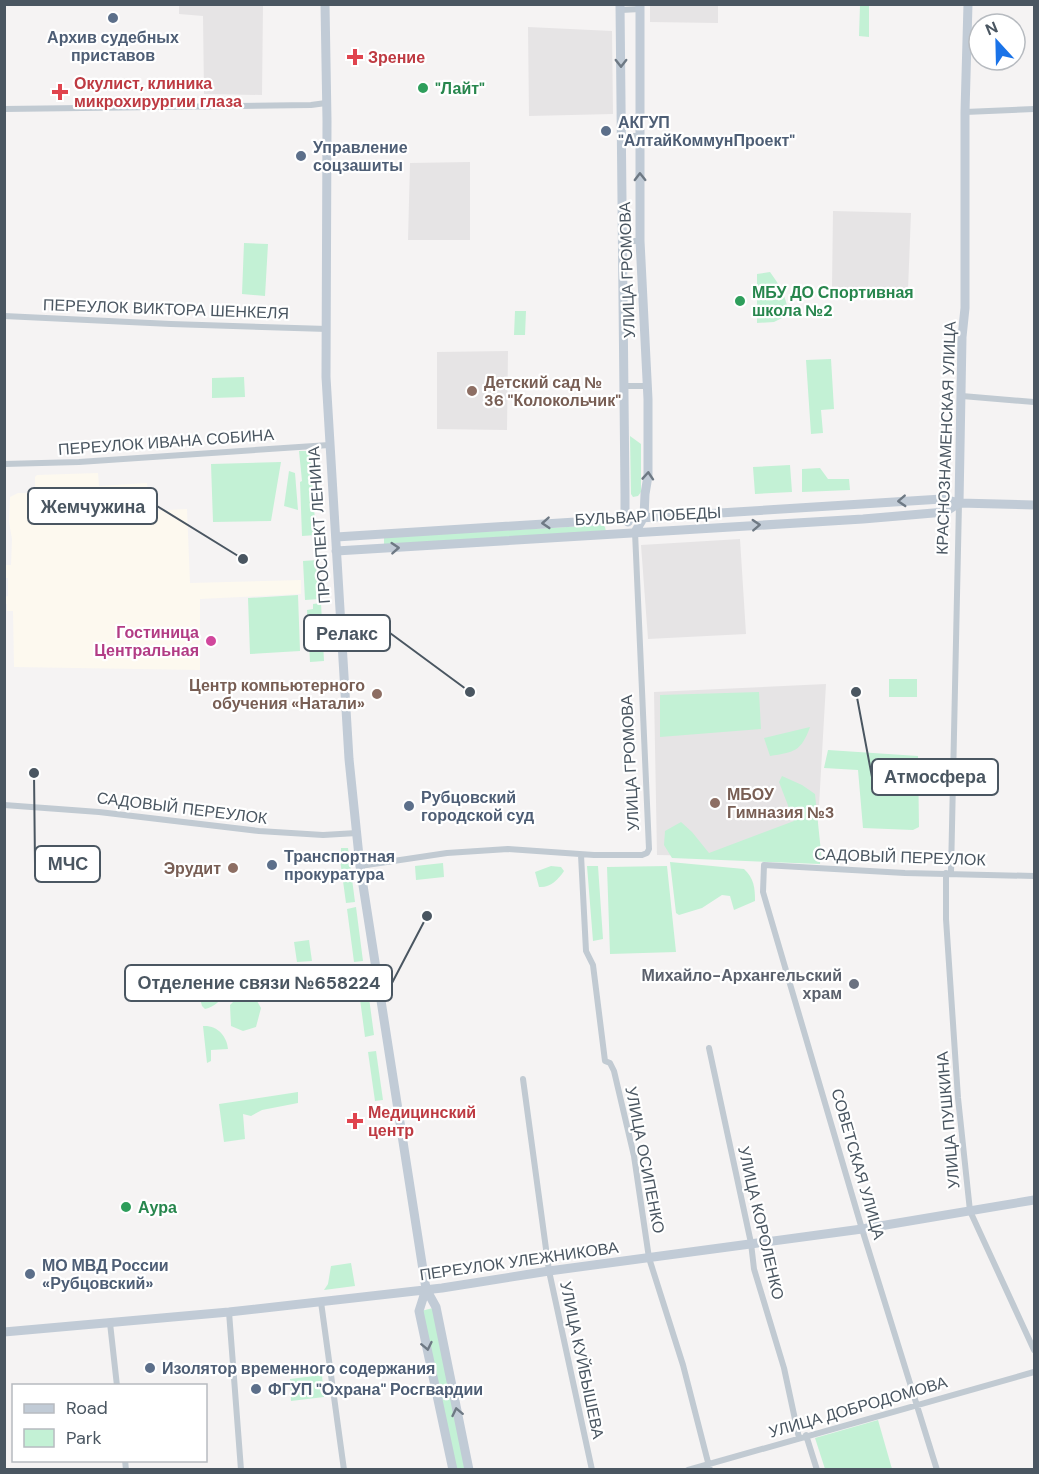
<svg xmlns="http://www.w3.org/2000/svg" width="1039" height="1474" viewBox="0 0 1039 1474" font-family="'DM Sans',sans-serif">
	<rect width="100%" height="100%" fill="#f5f3f3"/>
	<path fill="#fdf9ef" d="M98,473L99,486L147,483L150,511L187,509L190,583L301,580V594L200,599V670L14,667L13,611H7V604H4L5,597L8,596V578H5V565H11L12,539L9,522L10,497L18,493H35V477L37,475Z"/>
	<path fill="#e6e4e5" d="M179,5H263L262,95L204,94L203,16L179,14Z
		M650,5H718V23L650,22Z
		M528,27L612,31L613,114L529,116Z
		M470,162V240H408L410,163Z
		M833,211L911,213L908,290L832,287Z
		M508,351L507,430L437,429V352Z
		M740,539L746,634L648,639L641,545Z
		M826,684L816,858L657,855L654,692Z"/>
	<path fill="#c3f1d5" d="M860,5H869V37L859,36Z
		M244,243L268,244L265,296L242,294Z
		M770,272C779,284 788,299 788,315L774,322L757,323V274Z
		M515,311H526L525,335H514Z
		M831,359L834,409L821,410L823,433L811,434L806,360Z
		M244,377L245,397L212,398V378Z
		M630,436L641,444V492L638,496L633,497L631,494Z
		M299,451H310L316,535L302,536L300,482L302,481Z
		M281,462L271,521L213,522L211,464Z
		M790,465L792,492L755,494L753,467Z
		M820,468L828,479H849L850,490L802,492V469Z
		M289,471L295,473L298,510L284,506Z
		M603,525L605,527L606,532L384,545V537Z
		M318,560L320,599L305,600L303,561Z
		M298,595L300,651L250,654L248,598Z
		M321,603L324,661L310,662L307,610L313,609V604Z
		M889,679H917V697H889Z
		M759,692L761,729L660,737V695Z
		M810,727C801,752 794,752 770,756L764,738Z
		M828,750L918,756L919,827L913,830L863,828L858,770L824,768Z
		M782,776L802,785L815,794L821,852L820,864L672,858L664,845L665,831L681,822L692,832L709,853L794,821L779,782Z
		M341,848H348L355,902L346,903L339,852H341Z
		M670,862L744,869C754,878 755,888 755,901L734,910L730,896L722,895L702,908L679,915L676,913Z
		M443,863L444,877L416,880L415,866Z
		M551,866L561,867L564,871C558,880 550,888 539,887L535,872Z
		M587,866H598L603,939L593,941Z
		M667,866L676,952L610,954L607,867Z
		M356,907L363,961L354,962L347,909Z
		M309,940L312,961L297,962L294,942Z
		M365,968L374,1035L365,1037L356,969Z
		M218,980L224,984L226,991C221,1000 215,1007 205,1009L202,1006L199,995L198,981Z
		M249,996L257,1001L261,1008L256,1027L243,1031L231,1026L230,1005L235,1000Z
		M203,1026C217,1025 227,1036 228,1049L211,1050V1061L207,1063Z
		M376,1051L383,1100L375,1101L368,1052Z
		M298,1092V1103L262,1110L251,1116L243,1114L245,1139L224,1142L219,1104Z
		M351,1263L355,1286L324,1290L328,1284L331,1266Z
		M433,1308L467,1469H455L421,1311Z
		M322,1375L324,1397L291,1401L290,1379Z
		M878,1420L892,1469H825L815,1438Z"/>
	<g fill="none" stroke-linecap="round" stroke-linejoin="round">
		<path stroke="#c1cad2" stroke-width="6" d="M621,10L640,9
			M4,109L311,105L326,103
			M965,112L1034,109
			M620,136H639
			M622,241H640
			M4,316L171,324L327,329
			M625,386H646
			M962,396L1034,402
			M4,464L79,462L329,445
			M4,805L99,812L259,831L323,835L357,833
			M581,855L586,951L593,965L605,1061L610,1063L614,1071L634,1156L649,1258L683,1365L710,1470
			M360,866L447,853L508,849L594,855H642L647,853L649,849L635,532
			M946,873V919L958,1098L970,1211L1034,1350
			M951,873L959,503
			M709,1048L751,1243L754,1269L784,1368L799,1438
			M523,1079L549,1271L592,1470
			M321,1302L344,1470
			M229,1312L241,1470
			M110,1323L117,1386
			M806,1435L817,1470
			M125,1460L126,1470
			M688,1470L1034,1372
			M937,1470L862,1229L763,892L764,865L905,873L1034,876"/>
		<path stroke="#c1cbd6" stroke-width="9" d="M325,4L327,121L326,377L349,759L360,866L426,1289L436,1307L469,1470
			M620,4L625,494V518L628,522
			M959,503L962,337L965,308V112L968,4
			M635,532L644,517L645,494L648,476V399L640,241V4
			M336,537L942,499L959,503L1034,505
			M336,551L863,519L945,512L959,503
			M426,1289L419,1311L453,1470
			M4,1332L229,1312L442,1288L549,1271L862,1229L1034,1200"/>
	</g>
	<defs><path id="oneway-chevron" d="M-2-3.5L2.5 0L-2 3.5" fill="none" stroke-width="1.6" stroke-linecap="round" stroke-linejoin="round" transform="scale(1.5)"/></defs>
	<g stroke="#6e7984">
		<use href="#oneway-chevron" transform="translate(621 63) rotate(90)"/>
		<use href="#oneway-chevron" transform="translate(640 177) rotate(-91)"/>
		<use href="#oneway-chevron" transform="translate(648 476) rotate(-86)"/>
		<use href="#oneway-chevron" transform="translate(902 501) rotate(177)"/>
		<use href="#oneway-chevron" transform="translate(546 523) rotate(176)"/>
		<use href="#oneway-chevron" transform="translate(756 525) rotate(-3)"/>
		<use href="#oneway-chevron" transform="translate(395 548) rotate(-4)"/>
		<use href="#oneway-chevron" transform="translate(427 1346) rotate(78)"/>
		<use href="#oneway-chevron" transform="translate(457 1412) rotate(-102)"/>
	</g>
	<g fill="#5c6f8a" stroke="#fff" stroke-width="2">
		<circle cx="113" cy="18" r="6"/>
		<circle cx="606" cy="131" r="6"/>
		<circle cx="301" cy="156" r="6"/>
		<circle cx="409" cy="806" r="6"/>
		<circle cx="272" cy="865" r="6"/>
		<circle cx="30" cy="1274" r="6"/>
		<circle cx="150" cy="1368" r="6"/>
		<circle cx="256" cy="1389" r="6"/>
	</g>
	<g fill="#e0444e" stroke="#fff" stroke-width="2">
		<path d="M352 48h6v6h6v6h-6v6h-6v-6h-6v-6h6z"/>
		<path d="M57 83h6v6h6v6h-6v6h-6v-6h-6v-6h6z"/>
		<path d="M352 1112h6v6h6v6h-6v6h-6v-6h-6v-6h6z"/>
	</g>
	<g fill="#2e9e5b" stroke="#fff" stroke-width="2">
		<circle cx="423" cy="88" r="6"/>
		<circle cx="740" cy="301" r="6"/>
		<circle cx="126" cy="1207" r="6"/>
	</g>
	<g fill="#8d6e63" stroke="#fff" stroke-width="2">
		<circle cx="472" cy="391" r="6"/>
		<circle cx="377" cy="694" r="6"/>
		<circle cx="715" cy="803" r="6"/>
		<circle cx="233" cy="868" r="6"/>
	</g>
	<circle fill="#d1479c" stroke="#fff" stroke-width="2" cx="211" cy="641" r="6"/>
	<circle fill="#6b7280" stroke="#fff" stroke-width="2" cx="854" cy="984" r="6"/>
	<g text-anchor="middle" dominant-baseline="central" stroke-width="4.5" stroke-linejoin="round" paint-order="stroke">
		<g font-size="16" font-weight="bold" fill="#4e5e75" stroke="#fff" text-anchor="start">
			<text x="113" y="37" text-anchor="middle">Архив судебных<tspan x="113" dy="18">приставов</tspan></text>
			<text x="618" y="122">АКГУП<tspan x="618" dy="18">"АлтайКоммунПроект"</tspan></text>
			<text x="313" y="147">Управление<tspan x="313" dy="18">соцзашиты</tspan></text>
			<text x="421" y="797">Рубцовский<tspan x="421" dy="18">городской суд</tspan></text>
			<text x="284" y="856">Транспортная<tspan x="284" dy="18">прокуратура</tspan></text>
			<text x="42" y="1265">МО МВД России<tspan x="42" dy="18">«Рубцовский»</tspan></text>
			<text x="162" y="1368">Изолятор временного содержания</text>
			<text x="268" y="1389">ФГУП "Охрана" Росгвардии</text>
		</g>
		<g font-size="16" font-weight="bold" fill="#be3a42" stroke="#fff" text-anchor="start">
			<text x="368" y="57">Зрение</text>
			<text x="74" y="83">Окулист, клиника<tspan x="74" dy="18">микрохирургии глаза</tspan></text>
			<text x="368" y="1112">Медицинский<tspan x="368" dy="18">центр</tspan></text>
		</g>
		<g font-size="16" font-weight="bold" fill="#27864d" stroke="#fff" text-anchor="start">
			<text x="435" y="88">"Лайт"</text>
			<text x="752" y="292">МБУ ДО Спортивная<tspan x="752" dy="18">школа №2</tspan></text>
			<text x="138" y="1207">Аура</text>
		</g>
		<g font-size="16" fill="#4a5661" stroke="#fff">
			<text transform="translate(627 270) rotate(-92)">УЛИЦА ГРОМОВА</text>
			<text transform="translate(166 309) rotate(2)">ПЕРЕУЛОК ВИКТОРА ШЕНКЕЛЯ</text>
			<text transform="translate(946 438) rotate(-88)">КРАСНОЗНАМЕНСКАЯ УЛИЦА</text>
			<text transform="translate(166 442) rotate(-4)">ПЕРЕУЛОК ИВАНА СОБИНА</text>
			<text transform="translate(648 516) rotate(-3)">БУЛЬВАР ПОБЕДЫ</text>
			<text transform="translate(319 525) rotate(-94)">ПРОСПЕКТ ЛЕНИНА</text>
			<text transform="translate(630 763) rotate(-93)">УЛИЦА ГРОМОВА</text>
			<text transform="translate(182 808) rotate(7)">САДОВЫЙ ПЕРЕУЛОК</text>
			<text transform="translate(900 857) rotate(2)">САДОВЫЙ ПЕРЕУЛОК</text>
			<text transform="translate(948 1120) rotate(-95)">УЛИЦА ПУШКИНА</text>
			<text transform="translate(645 1160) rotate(79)">УЛИЦА ОСИПЕНКО</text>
			<text transform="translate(858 1164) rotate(74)">СОВЕТСКАЯ УЛИЦА</text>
			<text transform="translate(761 1223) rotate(77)">УЛИЦА КОРОЛЕНКО</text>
			<text transform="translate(519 1261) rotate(-8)">ПЕРЕУЛОК УЛЕЖНИКОВА</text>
			<text transform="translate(582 1360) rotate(78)">УЛИЦА КУЙБЫШЕВА</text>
			<text transform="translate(858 1407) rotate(-16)">УЛИЦА ДОБРОДОМОВА</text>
		</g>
		<g font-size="16" font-weight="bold" fill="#785e54" stroke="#fff" text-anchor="start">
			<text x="484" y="382">Детский сад №<tspan x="484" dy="18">36 "Колокольчик"</tspan></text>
			<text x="365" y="685" text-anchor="end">Центр компьютерного<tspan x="365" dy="18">обучения «Натали»</tspan></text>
			<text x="727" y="794">МБОУ<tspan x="727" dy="18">Гимназия №3</tspan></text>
			<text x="221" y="868" text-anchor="end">Эрудит</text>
		</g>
		<g font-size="16" font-weight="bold" fill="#b23c85" stroke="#fff" text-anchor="end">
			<text x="199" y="632">Гостиница<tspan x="199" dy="18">Центральная</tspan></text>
		</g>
		<g font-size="16" font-weight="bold" fill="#5b616d" stroke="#fff" text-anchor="end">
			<text x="842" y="975">Михайло-Архангельский<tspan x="842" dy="18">храм</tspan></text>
		</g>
	</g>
	<path fill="none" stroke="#4a5661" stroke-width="2" d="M243 559L157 506M470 692L390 633M856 692L872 777M34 773L35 864M427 916L392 983"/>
	<g fill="#4a5661" stroke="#fff" stroke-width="2">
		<circle cx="243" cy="559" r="6"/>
		<circle cx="470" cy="692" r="6"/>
		<circle cx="856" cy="692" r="6"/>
		<circle cx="34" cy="773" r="6"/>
		<circle cx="427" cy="916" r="6"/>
	</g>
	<g fill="#fff" stroke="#4a5661" stroke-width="2">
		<rect x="28" y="488" width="129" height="36" rx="6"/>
		<rect x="304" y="615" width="86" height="36" rx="6"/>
		<rect x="872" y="759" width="126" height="36" rx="6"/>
		<rect x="35" y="846" width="65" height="36" rx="6"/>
		<rect x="125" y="965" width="267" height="36" rx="6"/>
	</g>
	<g font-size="18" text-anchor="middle" font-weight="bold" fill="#4a5661">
		<text x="93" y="513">Жемчужина</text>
		<text x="347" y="640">Релакс</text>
		<text x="935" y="783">Атмосфера</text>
		<text x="68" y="870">МЧС</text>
		<text x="259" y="989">Отделение связи №658224</text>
	</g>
	<rect width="1039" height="1474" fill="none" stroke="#4a5661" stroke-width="12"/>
	<rect x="12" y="1384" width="195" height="78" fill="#ffffff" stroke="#b7bbc0" stroke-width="1.5"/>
	<rect x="24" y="1404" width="30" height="9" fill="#c1cbd6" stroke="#b7bbc0" stroke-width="1.5"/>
	<text x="66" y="1414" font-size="18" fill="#4a5661">Road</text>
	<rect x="24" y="1429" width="30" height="18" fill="#c3f1d5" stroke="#b7bbc0" stroke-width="1.5"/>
	<text x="66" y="1444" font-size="18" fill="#4a5661">Park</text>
	<g transform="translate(997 42) rotate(338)"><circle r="28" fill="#ffffff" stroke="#b7bbc0" stroke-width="1.5"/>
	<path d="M0-4.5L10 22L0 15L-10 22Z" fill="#1a73e8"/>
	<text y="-9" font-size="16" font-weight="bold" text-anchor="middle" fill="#4a5661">N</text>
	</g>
</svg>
